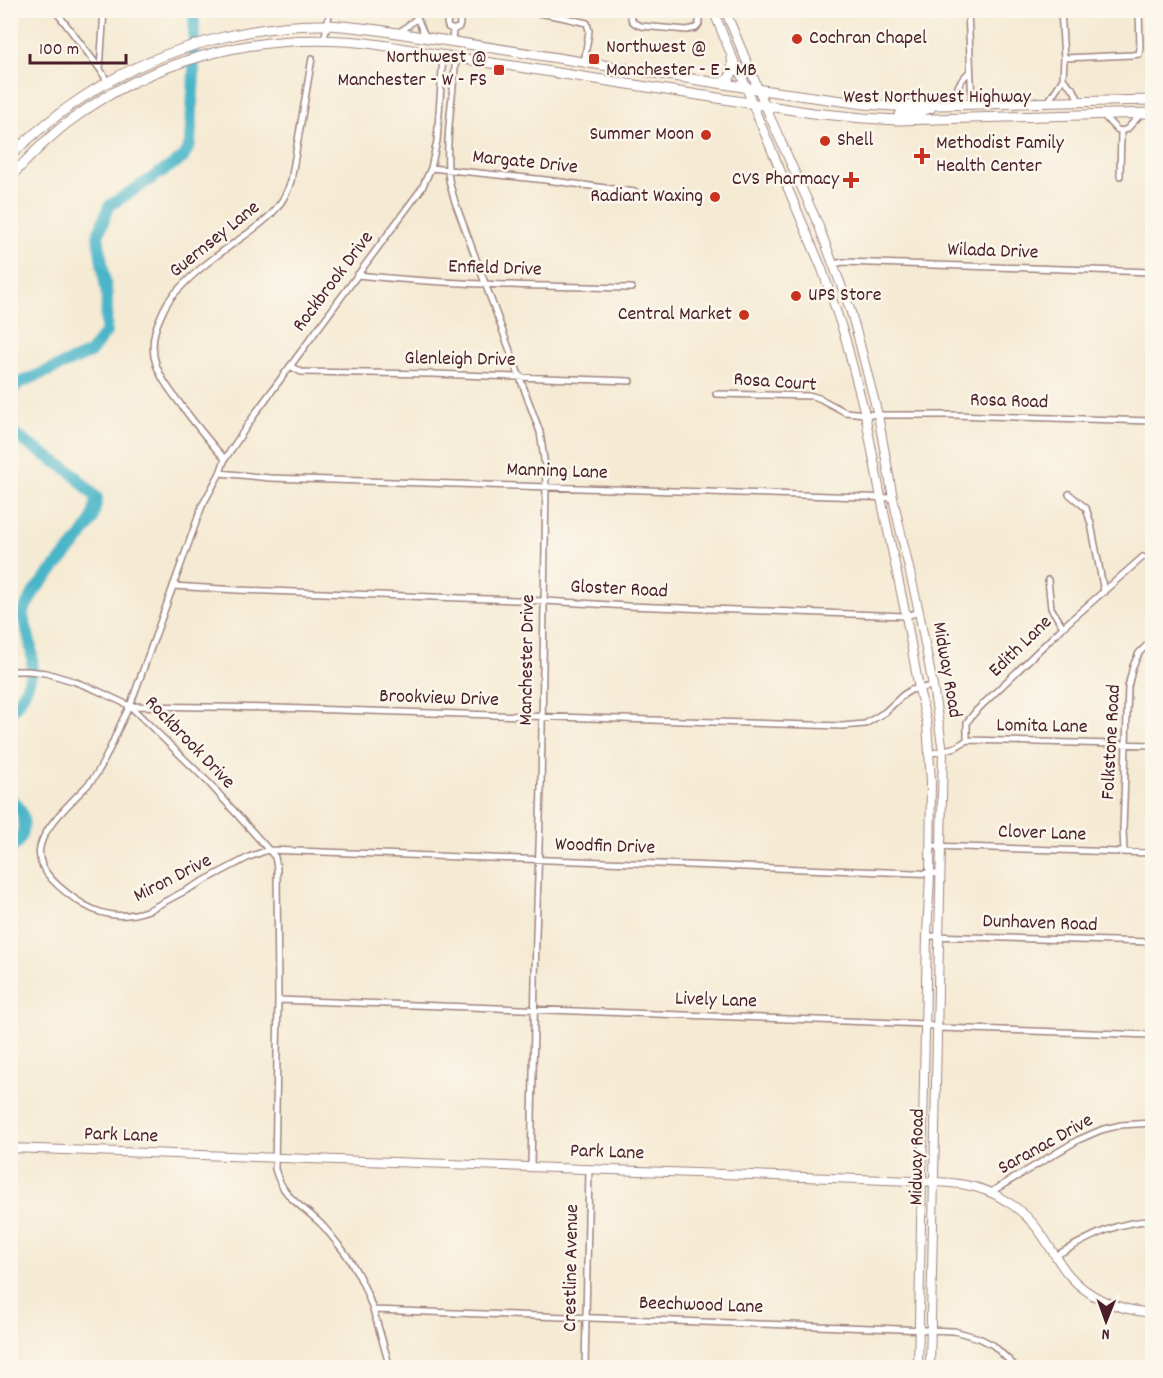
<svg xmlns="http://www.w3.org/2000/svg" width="1163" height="1378" viewBox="0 0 1163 1378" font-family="Dekko,sans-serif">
	<rect width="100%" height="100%" fill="#fbf7ec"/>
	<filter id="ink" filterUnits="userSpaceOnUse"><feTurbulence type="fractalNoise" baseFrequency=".0167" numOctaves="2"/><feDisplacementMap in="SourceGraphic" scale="12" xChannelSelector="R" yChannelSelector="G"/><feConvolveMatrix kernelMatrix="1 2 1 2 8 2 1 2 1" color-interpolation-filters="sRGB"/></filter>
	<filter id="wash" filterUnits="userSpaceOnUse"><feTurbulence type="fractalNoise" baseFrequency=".008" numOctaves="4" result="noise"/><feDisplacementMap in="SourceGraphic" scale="24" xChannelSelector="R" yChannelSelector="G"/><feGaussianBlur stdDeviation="1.35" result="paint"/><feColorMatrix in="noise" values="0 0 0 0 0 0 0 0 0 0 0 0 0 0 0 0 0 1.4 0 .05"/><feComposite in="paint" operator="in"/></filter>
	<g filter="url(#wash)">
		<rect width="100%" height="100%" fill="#f5ead3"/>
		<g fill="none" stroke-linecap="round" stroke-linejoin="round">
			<path stroke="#4ab5c8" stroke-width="12" d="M10,394L17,384L90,353L106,332L107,296L98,235L109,206L183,158L190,144L194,74V10
				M10,428L13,434L71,472L97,498L92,521L78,541L35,590L22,614C35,655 40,677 10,713
				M10,799C28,810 28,838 10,849"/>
		</g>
	</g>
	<g filter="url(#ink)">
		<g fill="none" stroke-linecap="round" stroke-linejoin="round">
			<defs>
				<path id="street" d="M55,10L100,69L107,81
					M418,10L417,18L426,38
					M521,10L561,17L587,23L589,31L584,63
					M630,10C630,20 632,23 641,26L687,30L696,28L699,24V10
					M968,10L972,104
					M399,32L405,28L417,18
					M324,40L330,10
					M452,42L453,30L459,27C461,23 460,19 455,17L449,18L447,23L448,27L453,30
					M456,57C453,94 446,133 448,170C448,181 452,191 455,202L540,432L545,466L546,486L541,788L536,935L531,1167
					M1064,58L1132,55L1139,54L1140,48L1139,10
					M100,69L104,10
					M1063,79L1074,90L1079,101
					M1048,102L1063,79L1064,58L1061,10
					M955,104C956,88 958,83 970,71
					M1103,115L1116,129L1121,131
					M1121,131L1127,129L1142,113
					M431,168L437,141L443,56
					M1120,176L1121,131
					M635,192L546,180L431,168L422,188L257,411L225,459L220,473L202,506L130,706C116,729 110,755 95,776C89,785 80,792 73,800C33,841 23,862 75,899C99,916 121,920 149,910L249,857L268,850L941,874
					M834,264L843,262L1152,272
					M357,275C449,285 541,286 632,288
					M290,366L301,372L433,374L630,381
					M716,394L812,396L819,398L845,412L865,414L883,415H953L1152,421
					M225,459C210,443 197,426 184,409C162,380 142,356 160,318C164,308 169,298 177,291C194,272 216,256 237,241C261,224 282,211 291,181L312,58
					M220,473L270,478L893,498
					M1069,494L1086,508L1091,524L1104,592
					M1048,580L1051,608L1063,627
					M173,586L238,590L545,601L628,606L906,616L919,612
					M10,671H28L46,673L73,681L94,689L130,706L276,708L842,726L865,724L885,712L903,695L911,690L933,686
					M130,706L209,783L275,857L277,868L278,1000L275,1169C284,1200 301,1204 321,1224C329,1232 335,1241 342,1249C369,1284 378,1326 390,1368
					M967,740V722L976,711L1063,627L1143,557
					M967,740L1152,745
					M929,754L956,747L967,740
					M930,846L1152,853
					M1124,852L1123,830L1128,687L1133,666L1139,653L1152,640
					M927,936L1152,942
					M278,1000L926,1024L938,1028L1152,1035
					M991,1192L1078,1140L1101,1130L1121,1125L1152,1123
					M1055,1256C1086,1239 1116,1221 1152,1221
					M373,1310L954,1331L979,1338L993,1345L1017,1368
					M585,1368L589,1169"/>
				<path id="secondary" d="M713,10L732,57L743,79L756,113L822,269L845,337L865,414L881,498L906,616L919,689L927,724L931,781L930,874L927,936L918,1368
					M725,10L770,117L818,224L850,309L858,337L878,415L893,498L919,612L933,686L943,751L930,1368
					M10,1148L914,1181C946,1182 978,1182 1006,1201C1020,1209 1033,1222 1042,1235C1051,1248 1058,1262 1068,1274C1089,1299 1120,1310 1152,1313"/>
				<path id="primary" d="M719,83C734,79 733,71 732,57
					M897,120L901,113L917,112L931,108
					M10,156C72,96 140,57 224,37C258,29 293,24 328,25C345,26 362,28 378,30L769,91L864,104L895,106L1152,100
					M10,177C31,156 50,135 74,118C150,62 248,35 343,41C371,42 400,48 428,53C456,58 485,62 513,66C613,82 713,97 813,113L863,118L897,120L1152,113"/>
			</defs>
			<use href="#street" stroke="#a0847f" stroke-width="8"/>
			<use href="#secondary" stroke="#a0847f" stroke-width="10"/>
			<use href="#primary" stroke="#a0847f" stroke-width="11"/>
			<use href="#street" stroke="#fff" stroke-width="5"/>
			<use href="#secondary" stroke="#fff" stroke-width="8"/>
			<use href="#primary" stroke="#fff" stroke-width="9"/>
		</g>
	</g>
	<g fill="#c8321e" stroke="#fbf7ec" stroke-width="2">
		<circle cx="797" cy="39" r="6"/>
		<rect x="588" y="53" width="12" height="12" rx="3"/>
		<rect x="493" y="64" width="12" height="12" rx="3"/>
		<circle cx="706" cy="135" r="6"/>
		<circle cx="825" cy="141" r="6"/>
		<path d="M919 147h6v6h6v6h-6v6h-6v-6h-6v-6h6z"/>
		<path d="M848 171h6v6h6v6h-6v6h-6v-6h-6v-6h6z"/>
		<circle cx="715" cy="197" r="6"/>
		<circle cx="796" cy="296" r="6"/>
		<circle cx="744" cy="315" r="6"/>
	</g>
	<g text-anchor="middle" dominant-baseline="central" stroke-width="5" stroke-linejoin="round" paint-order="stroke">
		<g font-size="20" fill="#4a1f2b" stroke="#fbf7ec" text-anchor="start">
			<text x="809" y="39">Cochran Chapel</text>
			<text x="606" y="48">Northwest @<tspan x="606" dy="23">Manchester - E - MB</tspan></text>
			<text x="487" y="58" text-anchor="end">Northwest @<tspan x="487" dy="23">Manchester - W - FS</tspan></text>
			<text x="694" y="135" text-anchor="end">Summer Moon</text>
			<text x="837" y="141">Shell</text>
			<text x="936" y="144">Methodist Family<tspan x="936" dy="23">Health Center</tspan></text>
			<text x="839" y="180" text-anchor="end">CVS Pharmacy</text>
			<text x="703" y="197" text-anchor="end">Radiant Waxing</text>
			<text x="808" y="296">UPS Store</text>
			<text x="732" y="315" text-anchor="end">Central Market</text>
		</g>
		<g font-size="20" fill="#4a1f2b" stroke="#fbf7ec">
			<text x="937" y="98">West Northwest Highway</text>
			<text transform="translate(525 163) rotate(6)">Margate Drive</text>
			<text transform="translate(215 240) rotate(-39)">Guernsey Lane</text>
			<text transform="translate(993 252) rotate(2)">Wilada Drive</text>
			<text transform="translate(495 269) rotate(2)">Enfield Drive</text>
			<text transform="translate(334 282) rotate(-53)">Rockbrook Drive</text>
			<text transform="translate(460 360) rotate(1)">Glenleigh Drive</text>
			<text transform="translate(775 383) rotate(4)">Rosa Court</text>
			<text transform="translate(1009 402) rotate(2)">Rosa Road</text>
			<text transform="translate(557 472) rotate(2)">Manning Lane</text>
			<text transform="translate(619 590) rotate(3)">Gloster Road</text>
			<text transform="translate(1021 647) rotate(-44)">Edith Lane</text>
			<text transform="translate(528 660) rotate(-89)">Manchester Drive</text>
			<text transform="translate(946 670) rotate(80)">Midway Road</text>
			<text transform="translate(439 699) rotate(2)">Brookview Drive</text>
			<text transform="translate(1042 727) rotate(1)">Lomita Lane</text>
			<text transform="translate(1112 742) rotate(-87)">Folkstone Road</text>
			<text transform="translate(189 743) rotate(46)">Rockbrook Drive</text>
			<text transform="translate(1042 834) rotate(2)">Clover Lane</text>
			<text transform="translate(605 847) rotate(2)">Woodfin Drive</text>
			<text transform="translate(173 879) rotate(-27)">Miron Drive</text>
			<text transform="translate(1040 924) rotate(2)">Dunhaven Road</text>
			<text transform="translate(716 1001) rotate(2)">Lively Lane</text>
			<text transform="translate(121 1136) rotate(2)">Park Lane</text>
			<text transform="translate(1046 1145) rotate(-29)">Saranac Drive</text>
			<text transform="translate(607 1153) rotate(2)">Park Lane</text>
			<text transform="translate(918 1157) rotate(-89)">Midway Road</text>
			<text transform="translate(572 1268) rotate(-89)">Crestline Avenue</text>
			<text transform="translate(701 1306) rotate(2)">Beechwood Lane</text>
		</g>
	</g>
	<rect width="1163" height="1378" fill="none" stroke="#fbf7ec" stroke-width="36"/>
	<g transform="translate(1106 1321) rotate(181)" stroke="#fbf7ec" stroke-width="4.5" paint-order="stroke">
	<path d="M0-4.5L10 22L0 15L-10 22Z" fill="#4a1f2b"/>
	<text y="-9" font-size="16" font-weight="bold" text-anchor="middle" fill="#4a1f2b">N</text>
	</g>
	<path d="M30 54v9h96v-9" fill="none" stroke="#4a1f2b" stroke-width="3"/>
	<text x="39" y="54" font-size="18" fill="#4a1f2b" stroke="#fbf7ec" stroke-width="4.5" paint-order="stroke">100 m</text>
</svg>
